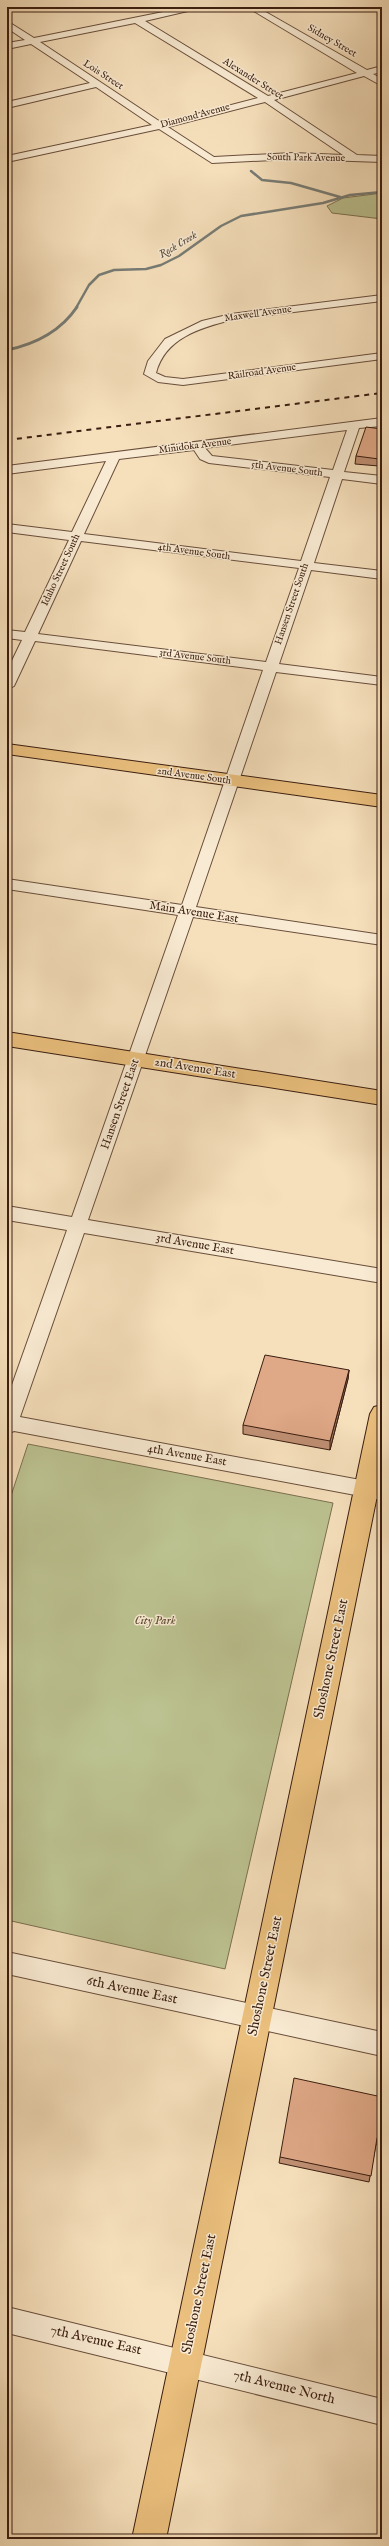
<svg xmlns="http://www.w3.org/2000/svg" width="389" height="2546" viewBox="0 0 389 2546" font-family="'IM FELL English',serif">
	<rect width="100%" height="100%" fill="#f6e0bc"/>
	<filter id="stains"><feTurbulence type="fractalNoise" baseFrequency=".005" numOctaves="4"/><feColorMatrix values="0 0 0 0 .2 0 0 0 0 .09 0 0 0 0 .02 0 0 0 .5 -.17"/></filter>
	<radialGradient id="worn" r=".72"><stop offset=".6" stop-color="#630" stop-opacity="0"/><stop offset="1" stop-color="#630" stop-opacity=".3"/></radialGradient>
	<path fill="#bcc291" stroke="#7b7050" d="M382,193V219L332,213L327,206L343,198Z
		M28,1444L333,1503L225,1969L7,1920V1508Z"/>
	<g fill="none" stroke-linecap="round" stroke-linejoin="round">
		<path stroke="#777c76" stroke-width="2.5" d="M251,171L262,180L291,183L340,197
			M76,308L89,285L99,275L114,270L146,269L161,265L179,256L221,226L241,216L323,203L350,195L382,192"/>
		<path stroke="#777c76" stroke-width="3" d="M7,350C36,344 60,332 77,307"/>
		<defs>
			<path id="minor" d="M188,7H205L145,21L268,96L357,73L247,7H257L367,70L382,66V72L373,74L382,79V86L364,76L274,100L357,155L382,156V162L293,159L212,163L159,129L7,162V156L152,125L96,87L7,108V102L90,83L31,44L7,49V43L25,40L7,28V21L34,38ZM135,23L258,98L162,123L40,42ZM265,102L343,155L293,153L214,157L168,127Z
				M382,295V301L231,320C200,328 165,338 156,373L165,377L183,379L382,353V359L183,385L158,382L144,374L148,361L165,339L202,321L231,314Z
				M382,418V426L359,428L344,472L382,476V484L342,479L314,563L382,571V579L311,570L279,664L382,677V685L276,672L196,907L382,935V945L193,917L88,1220L382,1269V1283L84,1233L20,1417L382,1484V1500L14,1431L7,1434V1399L67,1230L7,1220V1206L72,1217L178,915L7,889V879L182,905L263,670L35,641L14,686L7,690V671L22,640L7,638V630L25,632L69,540L7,532V524L72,532L106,461L7,474V466ZM347,430L333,470L212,456L205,448ZM194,450L200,459L209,463L330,477L301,561L84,534L119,459ZM81,541L299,568L266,662L38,634Z
				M7,1952L382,2032V2056L7,1974Z
				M7,2307L382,2399V2425L7,2333Z"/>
			<path id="major" d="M7,744L382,795V807L7,754Z
				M7,1032L382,1091V1105L7,1046Z
				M382,1405V1471L166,2539H132L370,1414L374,1407Z"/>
		</defs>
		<use href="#minor" stroke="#694e3b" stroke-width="2"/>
		<use href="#major" stroke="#3a1d10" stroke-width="2"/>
		<use href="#minor" fill="#f9ebd3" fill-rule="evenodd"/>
		<use href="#major" fill="#ebc07e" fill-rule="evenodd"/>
		<path stroke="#3a1d10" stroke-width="2" stroke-dasharray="5 5" stroke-linecap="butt" d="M7,440L382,393
			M7,456H10"/>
	</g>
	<path fill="#c09074" stroke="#3a1d10" d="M382,429V460H381L379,466L355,464L356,456Z
		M349,1370L348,1379L330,1450L243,1434V1425Z
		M382,2097V2145L376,2144L369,2182L279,2163L280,2157Z"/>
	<path fill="#9c765e" stroke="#3a1d10" d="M382,453L381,460L379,466V459Z
		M349,1370L348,1379L330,1450V1441Z"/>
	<path fill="#dfa887" stroke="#3a1d10" d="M366,427L382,429V453L379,459L356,456Z
		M265,1355L349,1370L330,1441L243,1425Z
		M294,2078L382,2097V2139L377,2138L371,2176L280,2157Z"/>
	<g text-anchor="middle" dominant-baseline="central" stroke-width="3" stroke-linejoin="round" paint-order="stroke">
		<g font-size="10" fill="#3a1d10" stroke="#f9ebd3">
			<text transform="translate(332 41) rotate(30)">Sidney Street</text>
			<text transform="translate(103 75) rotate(33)">Lois Street</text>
			<text transform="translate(253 79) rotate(32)">Alexander Street</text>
			<text transform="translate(195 116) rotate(-15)">Diamond Avenue</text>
			<text transform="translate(306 158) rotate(1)">South Park Avenue</text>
			<text transform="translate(258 314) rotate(-8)">Maxwell Avenue</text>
			<text transform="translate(262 372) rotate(-8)">Railroad Avenue</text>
			<text transform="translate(195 446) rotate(-7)">Minidoka Avenue</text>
			<text transform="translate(287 469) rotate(7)">5th Avenue South</text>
			<text transform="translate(194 552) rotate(8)">4th Avenue South</text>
			<text transform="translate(61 570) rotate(-65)">Idaho Street South</text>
			<text transform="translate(292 604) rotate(-71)">Hansen Street South</text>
			<text transform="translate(195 657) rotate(7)">3rd Avenue South</text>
			<text transform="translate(194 776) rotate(8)">2nd Avenue South</text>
		</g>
		<g font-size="11" font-style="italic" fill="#594c43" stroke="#f9ebd3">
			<text transform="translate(178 245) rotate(-31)">Rock Creek</text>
		</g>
		<g font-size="12" fill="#3a1d10" stroke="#f9ebd3">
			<text transform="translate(194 912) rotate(9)">Main Avenue East</text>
			<text transform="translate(195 1068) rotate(9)">2nd Avenue East</text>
			<text transform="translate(120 1104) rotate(-71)">Hansen Street East</text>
			<text transform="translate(195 1244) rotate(10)">3rd Avenue East</text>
			<text transform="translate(187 1455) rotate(10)">4th Avenue East</text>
		</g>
		<g font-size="12" font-style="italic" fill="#614f37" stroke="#f9ebd3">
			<text x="155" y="1620">City Park</text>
		</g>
		<g font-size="14" fill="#3a1d10" stroke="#f9ebd3">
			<text transform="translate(331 1659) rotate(-78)">Shoshone Street East</text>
			<text transform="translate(265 1976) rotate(-78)">Shoshone Street East</text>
			<text transform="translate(132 1990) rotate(12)">6th Avenue East</text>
			<text transform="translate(199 2294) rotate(-78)">Shoshone Street East</text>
			<text transform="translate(96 2340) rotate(13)">7th Avenue East</text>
			<text transform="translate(284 2387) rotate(14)">7th Avenue North</text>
		</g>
	</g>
	<rect width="389" height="2546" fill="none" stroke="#f6e0bc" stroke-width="24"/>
	<rect x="8" y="8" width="373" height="2530" fill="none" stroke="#3a1d10" stroke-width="2"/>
	<rect x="12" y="12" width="365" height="2522" fill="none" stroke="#3a1d10"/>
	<rect width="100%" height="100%" filter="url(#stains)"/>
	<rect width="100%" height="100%" fill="url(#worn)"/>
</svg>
